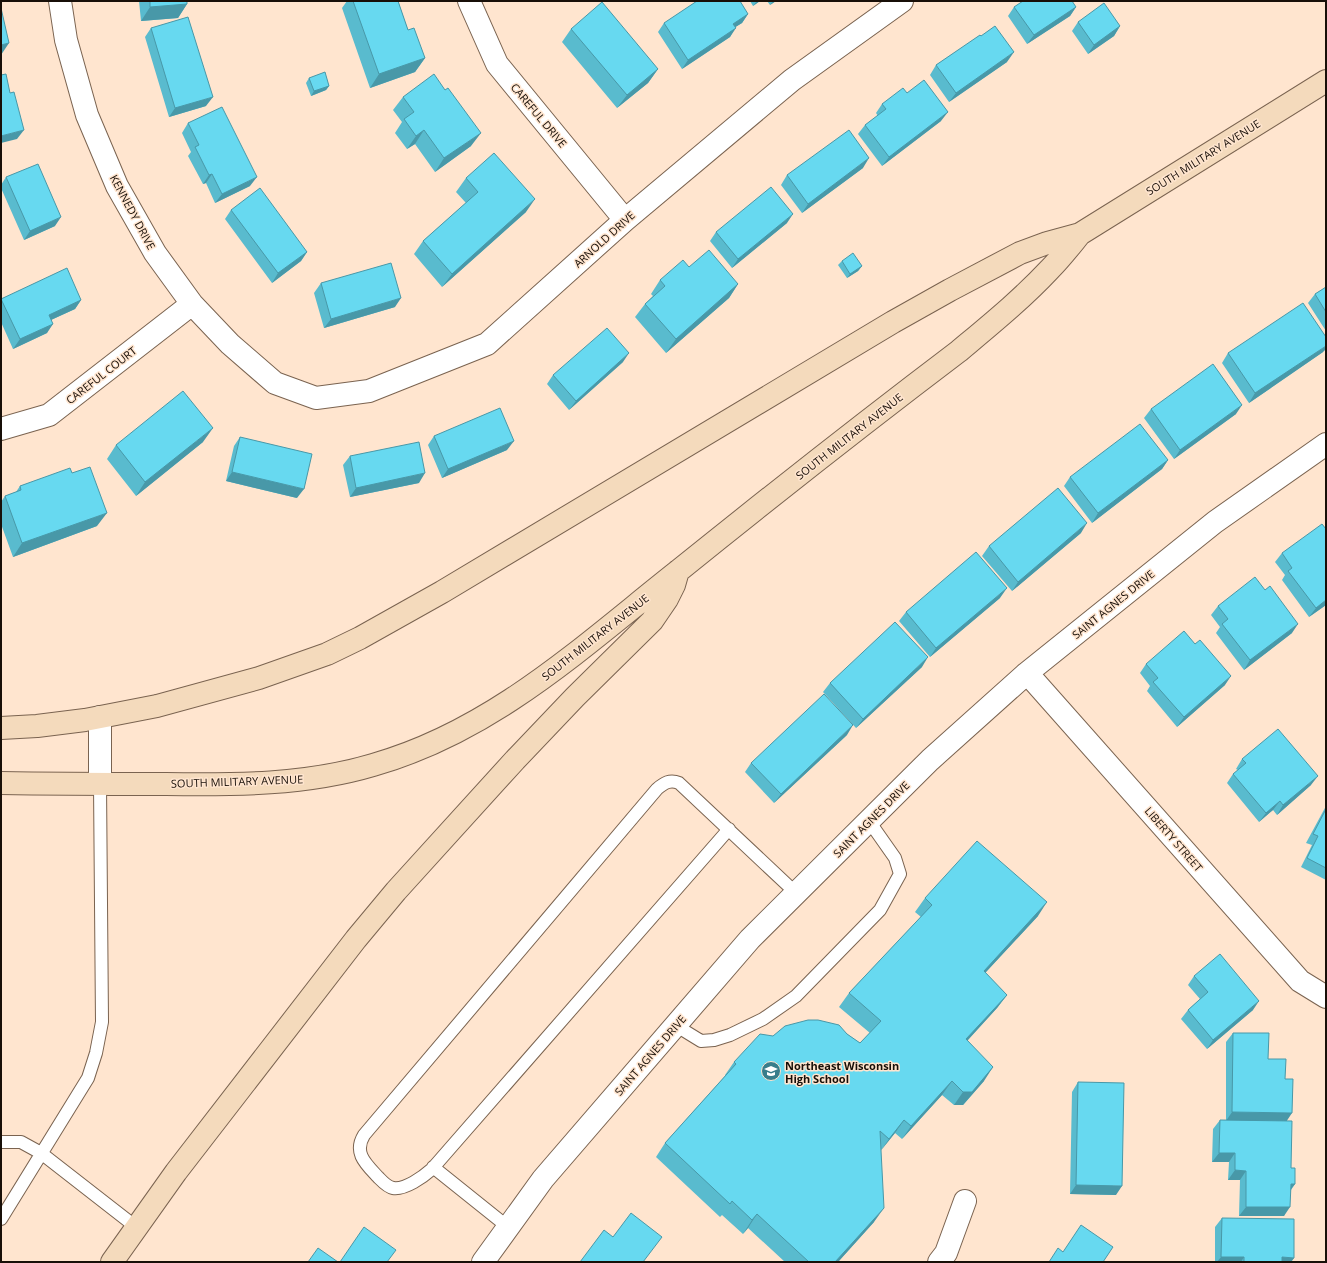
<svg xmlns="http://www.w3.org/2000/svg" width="1327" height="1263" viewBox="0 0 1327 1263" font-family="'Open Sans',sans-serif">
	<rect width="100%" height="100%" fill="#ffe5cf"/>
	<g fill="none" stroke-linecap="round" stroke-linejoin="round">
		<defs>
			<path id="service" d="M729,829L432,1169C423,1177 405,1190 393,1188C387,1187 382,1181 378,1177C366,1164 353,1153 364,1135L657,789C664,783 670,779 679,783L796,893
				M675,1025L701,1041L714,1040L730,1035L763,1019L796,996L880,910L900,874L895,858L869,821
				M1,1142H21L41,1153L136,1227
				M433,1167L508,1227
				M1,1219L88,1078L96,1053L102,1022L100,784"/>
			<path id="minor" d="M60,1L66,40L87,115L117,186L155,253L192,304L230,344L275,383L316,398L369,391L487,344L625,220L792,80L902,1
				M469,1L497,64L625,220
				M1,429L49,415L192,304
				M1027,673L1300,981L1326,997
				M100,784V717
				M483,1262L543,1179L750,939L930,760L1027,673L1215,522L1326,444
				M939,1262L946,1253L965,1201"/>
			<path id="secondary" d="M1,728L37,726L85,720L157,706L259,678L327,654L360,638L442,592L893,322L950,290L1020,253L1047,243L1080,234L1326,81
				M1,783C56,784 111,784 166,784C235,785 306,785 373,765C493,731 582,647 677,572C770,497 864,423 959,351C990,325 1022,299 1050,269C1061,258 1071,245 1080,234
				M112,1262L176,1172L356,939L396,891L515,760L575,697L652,621L667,599L674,585L678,571"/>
		</defs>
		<use href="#service" stroke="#7a6350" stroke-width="14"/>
		<use href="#minor" stroke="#7a6350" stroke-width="24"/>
		<use href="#secondary" stroke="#7a6350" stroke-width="24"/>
		<use href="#service" stroke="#fff" stroke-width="12"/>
		<use href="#minor" stroke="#fff" stroke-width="22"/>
		<use href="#secondary" stroke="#f4dabc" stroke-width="22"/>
	</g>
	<path fill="#59bbce" d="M139,1H187V4L178,18L141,21Z
		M347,1H398L408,30L425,58L415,72L370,88L342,8Z
		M750,1H760L753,6Z
		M767,1H776L770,5Z
		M1014,7H1076L1070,16L1027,44L1008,16Z
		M748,14L742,23L735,27L730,37L682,69L658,32L664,23Z
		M1078,22L1120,26L1114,36L1088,54L1072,31Z
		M151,28L206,106L169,117L145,37Z
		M571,29L658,69L648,83L617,108L562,42Z
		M981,36L1007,62L949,102L930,75L936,65Z
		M309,78L329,86L326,90L311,96L306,83Z
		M907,93L941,121L882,166L858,134L865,125L878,116L876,113L882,104Z
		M403,97L471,146L435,172L415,144L407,149L395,133L402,122L393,110Z
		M188,123L250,186L215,203L206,183L203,184L188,156L191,152L182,133Z
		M863,168L802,213L781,185L787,175Z
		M6,177L55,226L24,240L1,188V185Z
		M466,178L526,212L442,287L414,254L423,241L466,203L456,192Z
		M231,210L307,252L301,261L272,283L225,219Z
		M787,223L732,268L710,241L716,232Z
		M842,261L862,266L858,271L847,278L838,265Z
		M689,267L738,284L729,298L666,353L635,317L645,304L653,296L651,294L660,280Z
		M321,283L395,307L324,328L314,293Z
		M1326,287V331L1308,303L1315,294Z
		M1,299L81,300L75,309L51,320L47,333L13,349L1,322Z
		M1323,352L1249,403L1222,363L1228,353Z
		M623,362L569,410L547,384L553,375Z
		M1151,409L1236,414L1174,459L1144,418Z
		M434,436L507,450L442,478L428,445Z
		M240,437L297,498L226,481L234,446Z
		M203,442L136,496L107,459L116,445Z
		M350,456L419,483L350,497L343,465Z
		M1168,460L1162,469L1092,523L1064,486L1070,477Z
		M72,473L97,526L13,557L1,524V502L5,496L16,492L20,486Z
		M1081,533L1012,591L982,556L989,546Z
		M1282,553L1326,605L1309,617L1282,580L1285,575L1275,562Z
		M1000,598L930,657L899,621L906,612Z
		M1218,606L1292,633L1244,670L1216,633L1220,627L1211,615Z
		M1146,664L1225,685L1177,727L1147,691L1150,686L1140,673Z
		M922,667L856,728L823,692L830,683Z
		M847,735L774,803L745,772L751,763Z
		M1242,759L1311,785L1277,815L1273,810L1259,822L1227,783L1233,774L1238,770L1236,769Z
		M1326,806V880L1301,867L1312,845L1306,843Z
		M925,898L1038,916L985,973L1007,995L997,1008L967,1041L984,1081L963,1105H954L942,1095L902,1139L895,1133L881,1150L874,1222L838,1262H785L748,1228L743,1234L722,1215L720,1217L656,1157L665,1143L725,1076V1075L734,1062L773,1036L847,1034L860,1043L870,1033L839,1007L849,993L921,917L915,912Z
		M1194,976L1253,1010L1207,1049L1181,1019L1188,1010L1200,999L1188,985Z
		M1233,1033L1285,1079L1287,1121L1291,1168L1295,1184L1291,1190L1284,1216H1239L1240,1180H1228L1229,1162H1212L1213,1129L1220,1120H1226V1042Z
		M1078,1082L1116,1195L1070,1194L1072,1092Z
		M1222,1218L1294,1258L1291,1262H1215V1227Z"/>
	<path fill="#4898a8" d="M757,1H760L753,6Z
		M773,1H776L770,5Z
		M187,4L178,18L141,21L150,7Z
		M1076,7L1070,16L1027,44L1034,35Z
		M748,14L742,23L726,33L733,24Z
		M1120,26L1114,36L1088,54L1094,45Z
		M736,28L730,37L682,69L688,60Z
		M9,43L1,55V45Z
		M1014,52L1007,62L949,102L956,93Z
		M425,58L415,72L370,88L379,74Z
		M658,69L648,83L617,108L627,95Z
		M329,86L326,90L311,96L314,91Z
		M213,97L206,106L169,117L175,108Z
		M948,112L941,121L882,166L889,157Z
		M24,130L17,139L1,143V136Z
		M424,130L415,144L407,149L416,136Z
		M481,133L471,146L435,172L444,158Z
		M869,158L863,168L802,213L808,204Z
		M212,174L206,183L203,184L209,175Z
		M257,177L250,186L215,203L222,194Z
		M535,199L526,212L442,287L452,274Z
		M793,214L787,223L732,268L738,259Z
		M61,217L55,226L24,240L30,231Z
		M307,252L301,261L272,283L278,273Z
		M862,266L858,271L847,278L850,274Z
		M738,284L729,298L666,353L676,339Z
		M401,298L395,307L324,328L331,319Z
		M81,300L75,309L42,324L49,315Z
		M53,324L47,333L13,349L20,339Z
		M1326,346V349L1323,352L1249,403L1255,393Z
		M629,353L623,362L569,410L576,401Z
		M1242,405L1236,414L1174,459L1180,450Z
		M213,428L203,442L136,496L145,482Z
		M514,441L507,450L442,478L448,469Z
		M1168,460L1162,469L1092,523L1098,513Z
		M232,472L304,489L297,498L226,481Z
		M425,473L419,483L350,497L356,488Z
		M107,513L97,526L13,557L22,543Z
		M1087,523L1081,533L1012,591L1018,582Z
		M1007,588L1000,598L930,657L936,648Z
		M1326,600V605L1309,617L1316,608Z
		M1298,624L1292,633L1244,670L1250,660Z
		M928,657L922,667L856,728L863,719Z
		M1231,676L1225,685L1177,727L1184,717Z
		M853,725L847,735L774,803L781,794Z
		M1318,776L1311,785L1277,815L1283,805Z
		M1280,801L1273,810L1259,822L1266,813Z
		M1047,902L1038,916L974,985L984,971Z
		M1007,995L997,1008L956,1053L966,1039Z
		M1259,1001L1253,1010L1207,1049L1213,1040Z
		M993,1067L984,1081L963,1105H954L963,1092Z
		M952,1081L942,1095L902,1139L911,1126Z
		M1232,1112L1292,1113L1286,1122L1226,1121Z
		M904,1120L895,1133L879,1153L889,1139Z
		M1219,1153H1235L1229,1162H1212Z
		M1235,1170L1246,1171L1240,1180H1228Z
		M1291,1184H1295L1288,1193Z
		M1076,1185L1122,1186L1116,1195L1070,1194Z
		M1246,1207H1290L1284,1216H1239Z
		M884,1208L874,1222L838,1262H835Z
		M757,1214L748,1228L743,1234L752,1220Z
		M1221,1257H1244L1241,1262H1217Z
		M1282,1257L1294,1258L1291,1262H1279Z"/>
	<path fill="#67d9f0" stroke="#4898a8" d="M150,1H187V4L150,7Z
		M353,1H398L408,30L414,28L425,58L379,74Z
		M697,1H740L748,14L733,24L736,28L688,60L664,23Z
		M1023,1H1072L1076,7L1034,35L1014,7Z
		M602,2L658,69L627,95L571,29Z
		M1104,3L1120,26L1094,45L1078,22Z
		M1,8L9,43L1,45Z
		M188,17L213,97L175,108L151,28Z
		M995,26L1014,52L956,93L936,65L980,35L981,36Z
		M325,72L329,86L314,91L309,78Z
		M6,74L10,93L14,92L24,130L1,136V75Z
		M434,74L445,90L448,88L481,133L444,158L424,130L416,136L404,119L414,112L403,97Z
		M924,80L948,112L889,157L865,125L886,109L882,104L903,88L907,93Z
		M222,107L257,177L222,194L212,174L209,175L195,147L199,145L188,123Z
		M849,130L869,158L808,204L787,175Z
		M494,153L535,199L452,274L423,241L478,192L466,178Z
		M38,164L61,217L30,231L6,177Z
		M771,187L793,214L738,259L716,232Z
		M260,188L307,252L278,273L231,210Z
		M709,250L738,284L676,339L645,304L665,286L660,280L683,260L689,267Z
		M853,253L862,266L850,274L842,261Z
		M391,263L401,298L331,319L321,283Z
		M67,268L81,300L49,315L53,324L20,339L1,299Z
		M1326,287V312L1315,294Z
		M1303,303L1326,337V346L1255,393L1228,353Z
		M607,328L629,353L576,401L553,375Z
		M1213,364L1242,405L1180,450L1151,409Z
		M183,391L213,428L145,482L116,445Z
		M500,408L514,441L448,469L434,436Z
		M1140,424L1168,460L1098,513L1070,477Z
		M240,437L312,454L304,489L232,472Z
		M419,442L425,473L356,488L350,456Z
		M90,467L107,513L22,543L5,496L21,490L20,486L70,468L72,473Z
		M1058,488L1087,523L1018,582L989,546Z
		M1322,524L1326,529V600L1316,608L1288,571L1292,568L1282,553Z
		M976,552L1007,588L936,648L906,612Z
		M1255,577L1265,590L1270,586L1298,624L1250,660L1222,624L1228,619L1218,606Z
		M895,622L928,657L863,719L830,683Z
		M1184,631L1195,644L1200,640L1231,676L1184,717L1153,682L1158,678L1146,664Z
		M824,694L853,725L781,794L751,763Z
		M1278,729L1318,776L1283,805L1280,801L1266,813L1233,774L1246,763L1242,759Z
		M1326,809V868L1307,858L1318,836L1313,834Z
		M977,841L1047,902L984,971L1007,995L966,1039L993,1067L972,1092H963L952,1081L911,1126L904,1120L889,1139L880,1131L884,1208L835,1262H809L757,1214L752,1220L732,1201L730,1204L665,1143L736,1064L734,1062L760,1034L773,1036L785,1026L808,1020H818L839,1025L847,1034L860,1043L881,1021L849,993L932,905L925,898Z
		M1220,954L1259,1001L1213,1040L1188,1010L1208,992L1194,976Z
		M1233,1033H1269L1268,1059H1286L1285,1079H1293L1292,1113L1232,1112Z
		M1078,1082L1124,1083L1122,1186L1076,1185Z
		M1220,1120L1292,1121L1291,1168H1295V1184H1291L1290,1207H1246V1171L1235,1170V1153H1219Z
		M631,1213L662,1237L643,1262H580L604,1230L613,1237Z
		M1222,1218L1294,1219V1258L1282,1257V1262H1244V1257H1221Z
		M1081,1225L1113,1247L1103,1262H1049L1058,1248L1063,1252Z
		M364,1227L396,1250L387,1262H340Z
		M318,1248L338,1262H308Z"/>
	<defs>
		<symbol id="school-disc" viewBox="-11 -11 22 22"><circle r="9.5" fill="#387d8b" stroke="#ffe5cf"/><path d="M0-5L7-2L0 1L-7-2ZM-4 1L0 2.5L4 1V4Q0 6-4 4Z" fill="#fff"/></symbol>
	</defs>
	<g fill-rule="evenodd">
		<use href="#school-disc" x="760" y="1060" width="22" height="22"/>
	</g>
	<g text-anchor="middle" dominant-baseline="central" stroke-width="3" stroke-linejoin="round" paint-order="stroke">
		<g font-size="11" fill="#180f08" stroke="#ffe5cf">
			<text transform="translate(539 115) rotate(50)">CAREFUL DRIVE</text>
			<text transform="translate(1203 157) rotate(-32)">SOUTH MILITARY AVENUE</text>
			<text transform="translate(133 212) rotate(62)">KENNEDY DRIVE</text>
			<text transform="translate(604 239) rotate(-42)">ARNOLD DRIVE</text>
			<text transform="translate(101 375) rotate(-38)">CAREFUL COURT</text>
			<text transform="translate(849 436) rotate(-38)">SOUTH MILITARY AVENUE</text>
			<text transform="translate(1113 604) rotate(-39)">SAINT AGNES DRIVE</text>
			<text transform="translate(595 637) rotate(-38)">SOUTH MILITARY AVENUE</text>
			<text transform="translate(237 781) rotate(-2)">SOUTH MILITARY AVENUE</text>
			<text transform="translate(871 819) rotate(-45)">SAINT AGNES DRIVE</text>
			<text transform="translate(1174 839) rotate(49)">LIBERTY STREET</text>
			<text transform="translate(650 1055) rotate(-49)">SAINT AGNES DRIVE</text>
		</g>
		<g font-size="11" font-weight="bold" fill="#180f08" stroke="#ffe5cf" text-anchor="start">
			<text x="785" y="1065">Northeast Wisconsin<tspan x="785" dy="13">High School</tspan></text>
		</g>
	</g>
	<rect width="1327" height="1263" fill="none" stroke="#180f08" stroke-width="4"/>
</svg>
